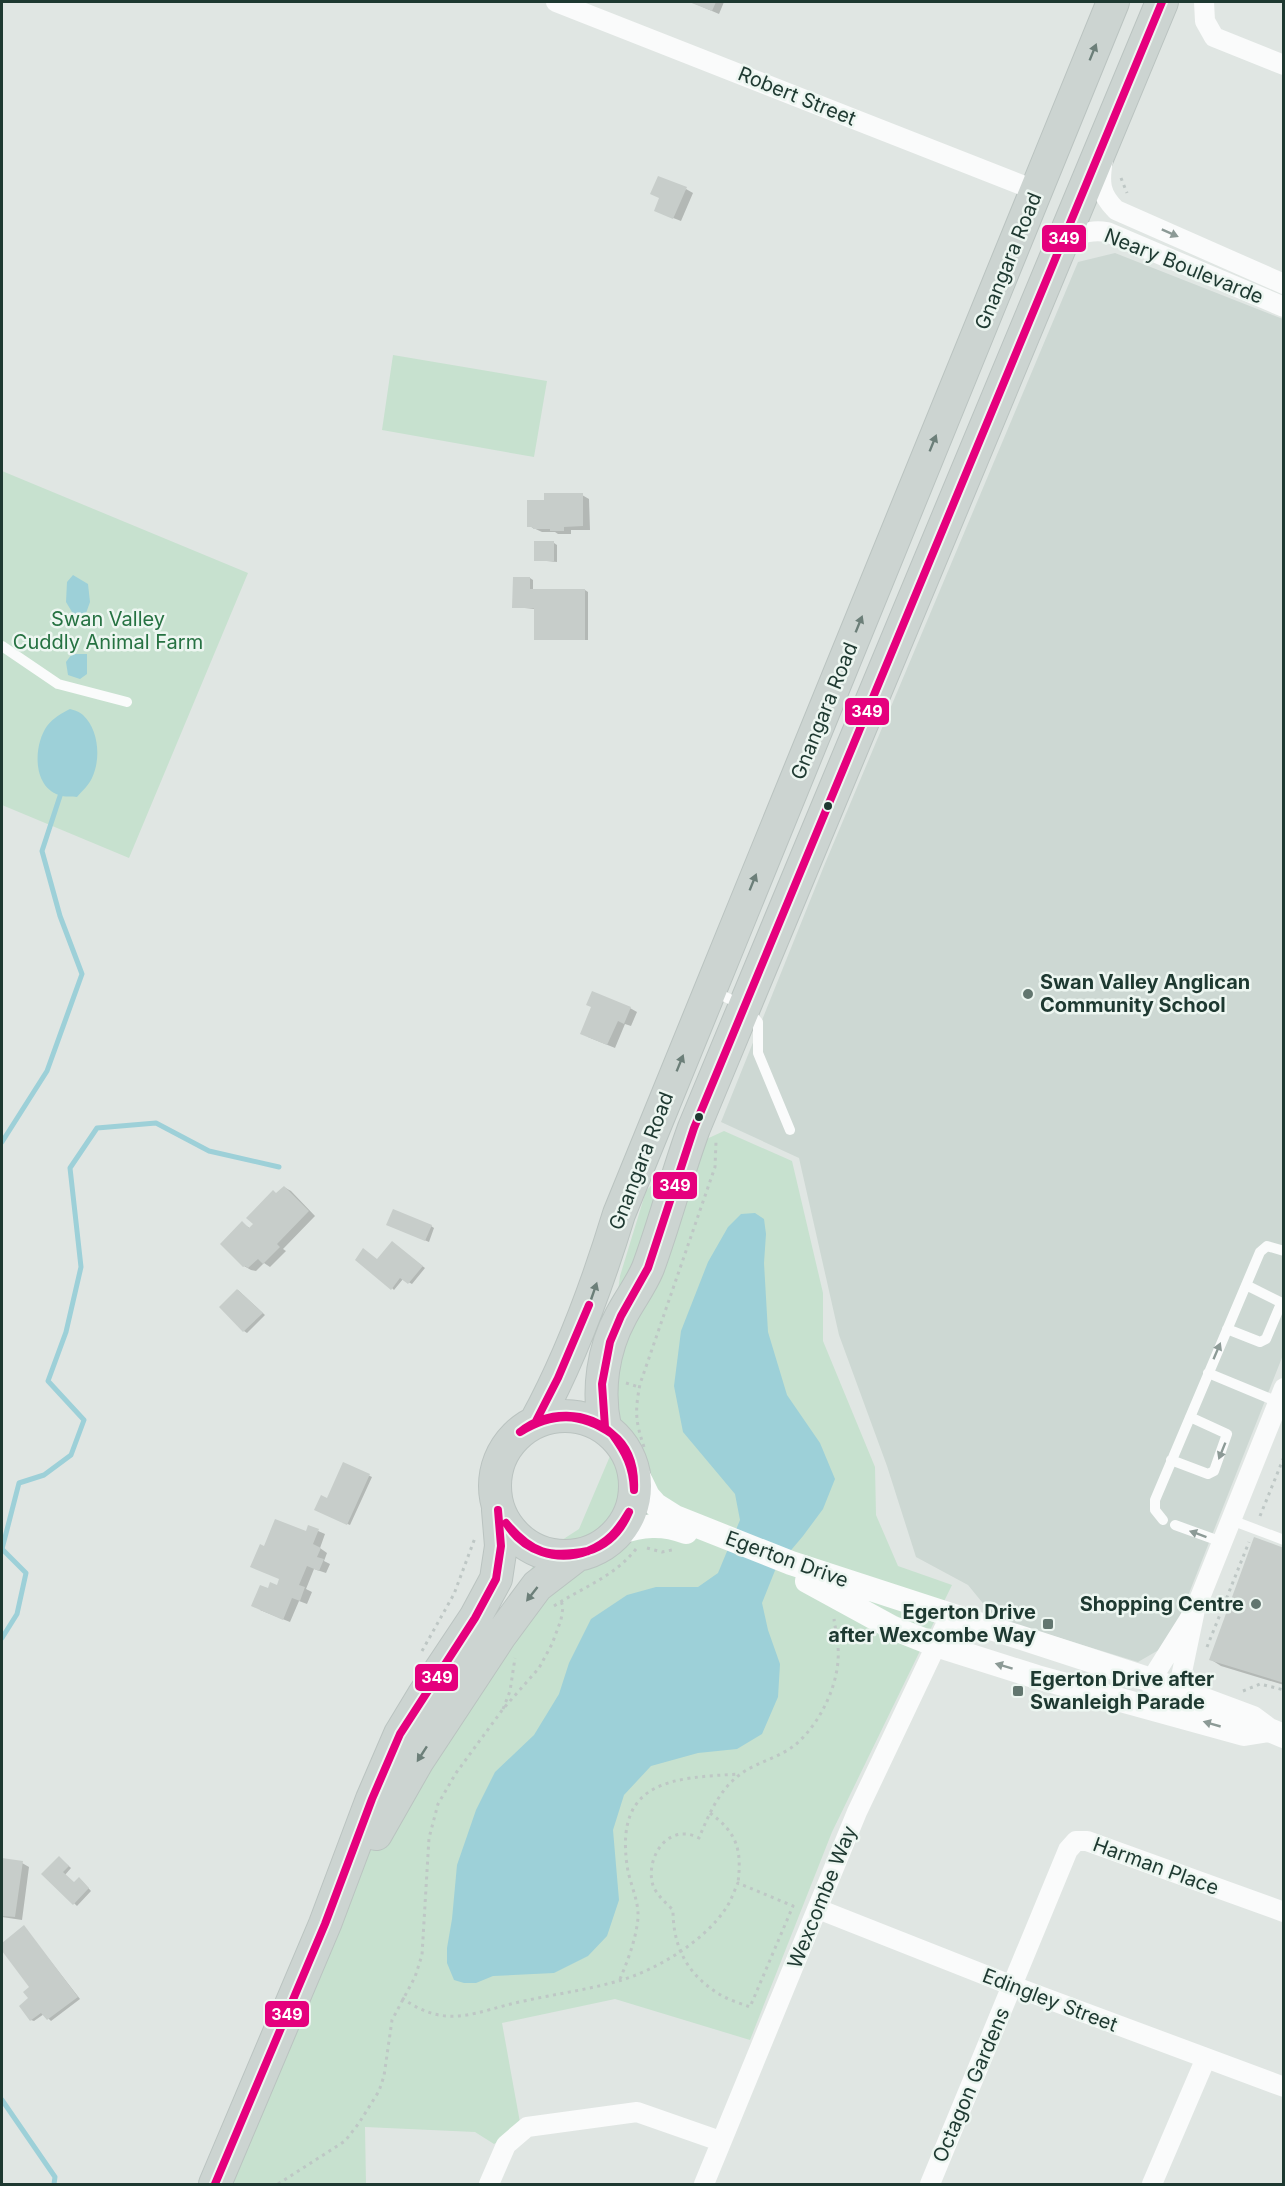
<svg xmlns="http://www.w3.org/2000/svg" width="1285" height="2186" viewBox="0 0 1285 2186" font-family="Inter,sans-serif">
	<rect width="100%" height="100%" fill="#e0e6e3"/>
	<path fill="#cdd8d3" d="M1115,253L1283,319V1355L1169,1644L1138,1662L995,1618L968,1585L916,1557L887,1466L839,1335L799,1158L721,1122L824,866L1078,262Z"/>
	<path fill="#c7e1cf" d="M393,355L547,381L534,457L382,430Z
		M2,471L248,573L129,858L2,805Z
		M724,1131L792,1161L823,1293V1341L875,1467L876,1515L898,1566L952,1585L832,1832L750,2040L615,1999L502,2023L521,2128L494,2144L475,2132L365,2127L366,2184H227L350,1882L409,1762L507,1600L545,1551L579,1529L613,1449L605,1427L611,1343L620,1276L646,1191L687,1148Z"/>
	<path fill="#9dd0d8" d="M73,575L88,584L90,602L85,616L75,617L66,602L67,582Z
		M72,654H87V674L80,679L68,675L66,662Z
		M70,709C74,710 80,712 83,715C99,730 101,759 92,778C89,785 82,791 77,797C72,796 66,797 62,796C32,789 33,746 47,726C53,718 62,713 70,709Z
		M755,1213L764,1219L766,1234L764,1263L768,1332L787,1395L820,1443L835,1479L823,1509L803,1536L776,1568L762,1603L768,1630L780,1664L778,1697L762,1734L737,1749L698,1753L651,1766L624,1795L613,1830L619,1900L607,1936L588,1956L554,1973L493,1976L476,1983H464L454,1980L447,1963V1948L452,1919L457,1865L476,1810L495,1772L534,1735L559,1694L569,1663L591,1619L627,1595L656,1587H698L718,1573L740,1520L735,1494L683,1432L674,1386L681,1331L708,1262L728,1227L741,1214Z"/>
	<path fill="#0003" d="M691,2H724L719,14Z
		M686,189L693,193L681,221L663,214Z
		M582,495L589,499L590,530H571V534H558L555,532H542L529,526L545,501Z
		M554,543L557,545V562L536,560Z
		M530,578L533,580V590H585L588,592V640H538L535,639V609L514,607Z
		M630,1008L637,1012L631,1026L625,1024L615,1048L588,1037Z
		M284,1187L291,1191L315,1216L283,1249L286,1251L270,1267L264,1263L256,1271L251,1270L244,1266L242,1223L251,1229Z
		M391,1226H431L434,1228L429,1242Z
		M395,1245L425,1268L412,1284L403,1279L394,1290L392,1288L378,1261Z
		M238,1290L265,1315L247,1333L244,1331Z
		M343,1464L372,1477L350,1525L319,1511L328,1499Z
		M309,1527L325,1534L320,1548L327,1553L324,1561L330,1564L326,1573L314,1569L306,1589L312,1592L307,1604L299,1601L290,1622L260,1610L268,1590L278,1587L281,1579L265,1548L306,1533Z
		M1284,1550V1685L1221,1666L1210,1659Z
		M2,1860L22,1863L29,1867L22,1920L2,1917Z
		M62,1860L71,1868L65,1875L74,1884L82,1881L91,1891L77,1906L43,1874Z
		M24,1927L80,1999L51,2021L44,2014L34,2021L31,2020V1988L2,1948V1945Z"/>
	<g fill="none" stroke-linecap="round" stroke-linejoin="round">
		<path stroke="#9dd0d8" stroke-width="5" d="M2,1142L47,1071L82,974L60,916L42,851L60,796
			M2,1638L17,1614L26,1573L2,1549L19,1483L44,1475L71,1455L84,1420L48,1381L66,1332L81,1267L70,1168L97,1128L156,1123L209,1151L279,1167
			M2,2100L55,2177L54,2184"/>
	</g>
	<path fill="#c7cdca" d="M689,2H716L712,11Z
		M658,176L687,187L673,219L654,211L659,198L650,194Z
		M544,493H583V526L564,527V531H550V529H533V527H527V500H544Z
		M534,541H554V561H534Z
		M513,577H530V589H585V640H534V608H512Z
		M592,991L631,1007L624,1024L618,1021L607,1045L580,1034L591,1007L586,1005Z
		M284,1186L309,1211L277,1244L280,1247L263,1264L258,1259L248,1268L245,1266L243,1267L220,1244L242,1221L249,1228L253,1224L246,1218L273,1190L276,1193Z
		M393,1209L432,1225L425,1241L386,1225Z
		M392,1241L423,1266L408,1284L400,1278L391,1290L355,1260L363,1248L377,1259Z
		M237,1289L263,1313L243,1332L219,1307Z
		M343,1462L370,1474L347,1525L314,1510L321,1495L327,1498Z
		M275,1519L306,1531L308,1525L319,1529L313,1544L321,1548L317,1557L324,1559L319,1571L307,1566L299,1585L305,1587L300,1601L292,1598L283,1620L251,1606L260,1585L268,1588L270,1582L277,1585L279,1579L250,1567L260,1544L264,1546Z
		M1254,1537L1284,1548V1683L1209,1660Z
		M59,1856L69,1866L63,1872L74,1882L79,1877L89,1888L73,1905L41,1874Z
		M2,1858L23,1861L15,1917L2,1916Z
		M24,1925L78,1997L47,2020L41,2013L30,2021L19,2006L28,1998L23,1992L29,1987L2,1951V1943Z"/>
	<g fill="none" stroke-linecap="round" stroke-linejoin="round">
		<defs>
			<path id="primary" d="M495 1486a70 70 0 1 1 140 0a70 70 0 1 1-140 0Z
				M536,1421C572,1355 597,1286 619,1214L1113,2
				M605,1427C597,1390 603,1349 621,1316C630,1299 641,1285 648,1268C665,1222 677,1174 694,1128L1162,2
				M376,1834L417,1762L500,1636L537,1586L576,1556
				M215,2184L325,1924L372,1799L400,1734L423,1696L475,1618L496,1579L501,1546L498,1510"/>
		</defs>
		<use href="#primary" stroke="#bac3c0" stroke-width="34"/>
		<path stroke="#bec7c5" stroke-width="3" stroke-dasharray="3 4.5" stroke-linecap="butt" d="M1121,178L1127,193
			M626,1383L639,1387
			M644,1447C635,1420 635,1411 640,1384L715,1167L716,1142
			M482,1493C486,1461 492,1445 513,1421
			M1260,1516L1284,1457
			M647,1548L662,1552L672,1550
			M554,1606C583,1587 614,1577 636,1549
			M1207,1647L1249,1542
			M422,1651L454,1594L475,1538
			M1243,1691L1260,1684L1284,1690
			M503,1709L510,1691L515,1658
			M710,1813C737,1833 742,1849 738,1883
			M620,1979C628,1960 636,1939 638,1918C639,1900 629,1882 627,1865C615,1779 674,1778 739,1774
			M402,1998C448,2031 475,2011 524,2001C555,1994 587,1990 618,1981C655,1971 705,1941 726,1908C731,1901 734,1891 738,1883L793,1906L750,2007C740,2003 728,2000 719,1994C687,1974 673,1947 673,1910C666,1903 659,1897 654,1888C645,1867 659,1833 685,1834C690,1834 695,1836 699,1838C709,1814 720,1788 742,1773C758,1762 780,1757 795,1745C821,1723 841,1681 838,1647C838,1638 835,1628 834,1619
			M278,2184L345,2141L359,2123L379,2091L384,2076L392,2020L415,1977L422,1955L429,1838L438,1804L456,1773L503,1709L539,1668L552,1644L561,1620L563,1607L561,1601"/>
		<path stroke="#fafbfb" stroke-width="10" d="M2,646L58,684L127,702
			M713,991L744,1006L758,1022V1053L790,1130
			M1227,1329L1260,1342L1266,1339L1280,1306V1302L1246,1285
			M1208,1373L1278,1402
			M1171,1460L1208,1474L1214,1471L1227,1434L1190,1417
			M1163,1520L1155,1510V1500L1260,1252L1267,1246L1284,1251
			M1231,1520L1284,1540
			M1175,1525L1222,1542"/>
		<path stroke="#fafbfb" stroke-width="20" d="M556,2L1037,191
			M1204,2L1205,21L1214,37L1284,65
			M1103,160C1099,183 1100,194 1116,210L1284,284
			M1062,249C1073,235 1089,229 1107,232L1284,307
			M1195,1610L1151,1680L1156,1709L1178,1691L1195,1610L1284,1388
			M818,1909L1013,1986L1284,2087
			M489,2184L506,2145L527,2127L637,2112L720,2141
			M704,2184L857,1812L951,1614
			M930,2184L1068,1850L1076,1841H1087L1284,1912
			M1152,2184L1206,2058"/>
		<path stroke="#fafbfb" stroke-width="24" d="M633,1465L648,1496L656,1505L675,1517L791,1563L1151,1680L1253,1718L1269,1730L1284,1736
			M618,1533C642,1525 662,1523 686,1532
			M807,1581L893,1628L936,1645L1037,1677L1244,1734L1269,1730"/>
		<use href="#primary" stroke="#ccd4d1" stroke-width="32"/>
		<defs>
			<path id="bus-1" d="M536,1421L558,1378L589,1305
				M605,1427L602,1384L610,1342L621,1316L648,1268L694,1128L1162,2
				M520,1432C547,1410 587,1410 612,1434
				M520,1432C553,1412 580,1412 612,1434
				M612,1434C630,1448 635,1469 634,1490
				M612,1434C626,1453 633,1467 634,1490
				M506,1523C532,1554 549,1558 588,1551
				M506,1523C523,1551 557,1563 588,1551
				M588,1551C608,1542 618,1531 629,1512
				M588,1551C608,1545 621,1531 629,1512
				M215,2184L325,1924L372,1799L400,1734L475,1618L496,1579L501,1546L498,1510"/>
		</defs>
		<use href="#bus-1" stroke="#edf6f1" stroke-width="12"/>
		<use href="#bus-1" stroke="#e5007d" stroke-width="8"/>
	</g>
	<defs><path id="oneway-solid" d="M-6-.8H1V-3.2L6.5 0L1 3.2V.8H-6Z" transform="scale(1.5)"/></defs>
	<g fill="#6c7f79">
		<use href="#oneway-solid" transform="translate(1093 52) rotate(-68)"/>
		<use href="#oneway-solid" transform="translate(933 443) rotate(-68)"/>
		<use href="#oneway-solid" transform="translate(859 624) rotate(-68)"/>
		<use href="#oneway-solid" transform="translate(753 882) rotate(-68)"/>
		<use href="#oneway-solid" transform="translate(680 1063) rotate(-68)"/>
		<use href="#oneway-solid" transform="translate(594 1291) rotate(-71)"/>
		<use href="#oneway-solid" transform="translate(532 1594) rotate(128)"/>
		<use href="#oneway-solid" transform="translate(422 1754) rotate(123)"/>
	</g>
	<g fill="#8c9a96">
		<use href="#oneway-solid" transform="translate(1170 233) rotate(24)"/>
		<use href="#oneway-solid" transform="translate(1217 1351) rotate(-67)"/>
		<use href="#oneway-solid" transform="translate(1222 1451) rotate(112)"/>
		<use href="#oneway-solid" transform="translate(1198 1534) rotate(-160)"/>
		<use href="#oneway-solid" transform="translate(1004 1666) rotate(-163)"/>
		<use href="#oneway-solid" transform="translate(1212 1724) rotate(-164)"/>
	</g>
	<g fill="#1e3931" stroke="#edf6f1" stroke-width="2">
		<circle cx="828" cy="806" r="5"/>
		<circle cx="699" cy="1117" r="5"/>
	</g>
	<g fill="#62766f" stroke="#edf6f1" stroke-width="2">
		<circle cx="1028" cy="994" r="6"/>
		<circle cx="1256" cy="1604" r="6"/>
		<rect x="1042" y="1618" width="12" height="12" rx="3"/>
		<rect x="1012" y="1685" width="12" height="12" rx="3"/>
	</g>
	<g text-anchor="middle" dominant-baseline="central" stroke-width="5" stroke-linejoin="round" paint-order="stroke">
		<g font-size="20" fill="#1e3931" stroke="#edf6f1">
			<text transform="translate(797 96) rotate(22)">Robert Street</text>
			<text transform="translate(1008 261) rotate(-68)">Gnangara Road</text>
			<text transform="translate(1184 266) rotate(22)">Neary Boulevarde</text>
			<text transform="translate(824 711) rotate(-68)">Gnangara Road</text>
			<text transform="translate(641 1161) rotate(-69)">Gnangara Road</text>
			<text transform="translate(787 1559) rotate(20)">Egerton Drive</text>
			<text transform="translate(1156 1866) rotate(20)">Harman Place</text>
			<text transform="translate(822 1897) rotate(-68)">Wexcombe Way</text>
			<text transform="translate(1050 2000) rotate(21)">Edingley Street</text>
			<text transform="translate(971 2085) rotate(-67)">Octagon Gardens</text>
		</g>
		<g font-size="20" fill="#267242" stroke="#edf6f1">
			<text x="108" y="619">Swan Valley<tspan x="108" dy="23">Cuddly Animal Farm</tspan></text>
		</g>
		<g font-size="20" font-weight="bold" fill="#1e3931" stroke="#edf6f1" text-anchor="start">
			<text x="1040" y="982">Swan Valley Anglican<tspan x="1040" dy="23">Community School</tspan></text>
			<text x="1244" y="1604" text-anchor="end">Shopping Centre</text>
			<text x="1036" y="1612" text-anchor="end">Egerton Drive<tspan x="1036" dy="23">after Wexcombe Way</tspan></text>
			<text x="1030" y="1679">Egerton Drive after<tspan x="1030" dy="23">Swanleigh Parade</tspan></text>
		</g>
	</g>
	<g stroke="#edf6f1" stroke-width="2">
		<rect x="1041" y="224" width="46" height="29" rx="6" fill="#e5007d"/>
		<rect x="844" y="697" width="46" height="29" rx="6" fill="#e5007d"/>
		<rect x="652" y="1171" width="46" height="29" rx="6" fill="#e5007d"/>
		<rect x="414" y="1663" width="45" height="29" rx="6" fill="#e5007d"/>
		<rect x="264" y="2000" width="46" height="28" rx="6" fill="#e5007d"/>
	</g>
	<g font-size="16" text-anchor="middle" font-weight="bold" fill="#fff">
		<text x="1064" y="244">349</text>
		<text x="867" y="717">349</text>
		<text x="675" y="1191">349</text>
		<text x="437" y="1683">349</text>
		<text x="287" y="2020">349</text>
	</g>
	<rect width="1285" height="2186" fill="none" stroke="#1e3931" stroke-width="6"/>
</svg>
